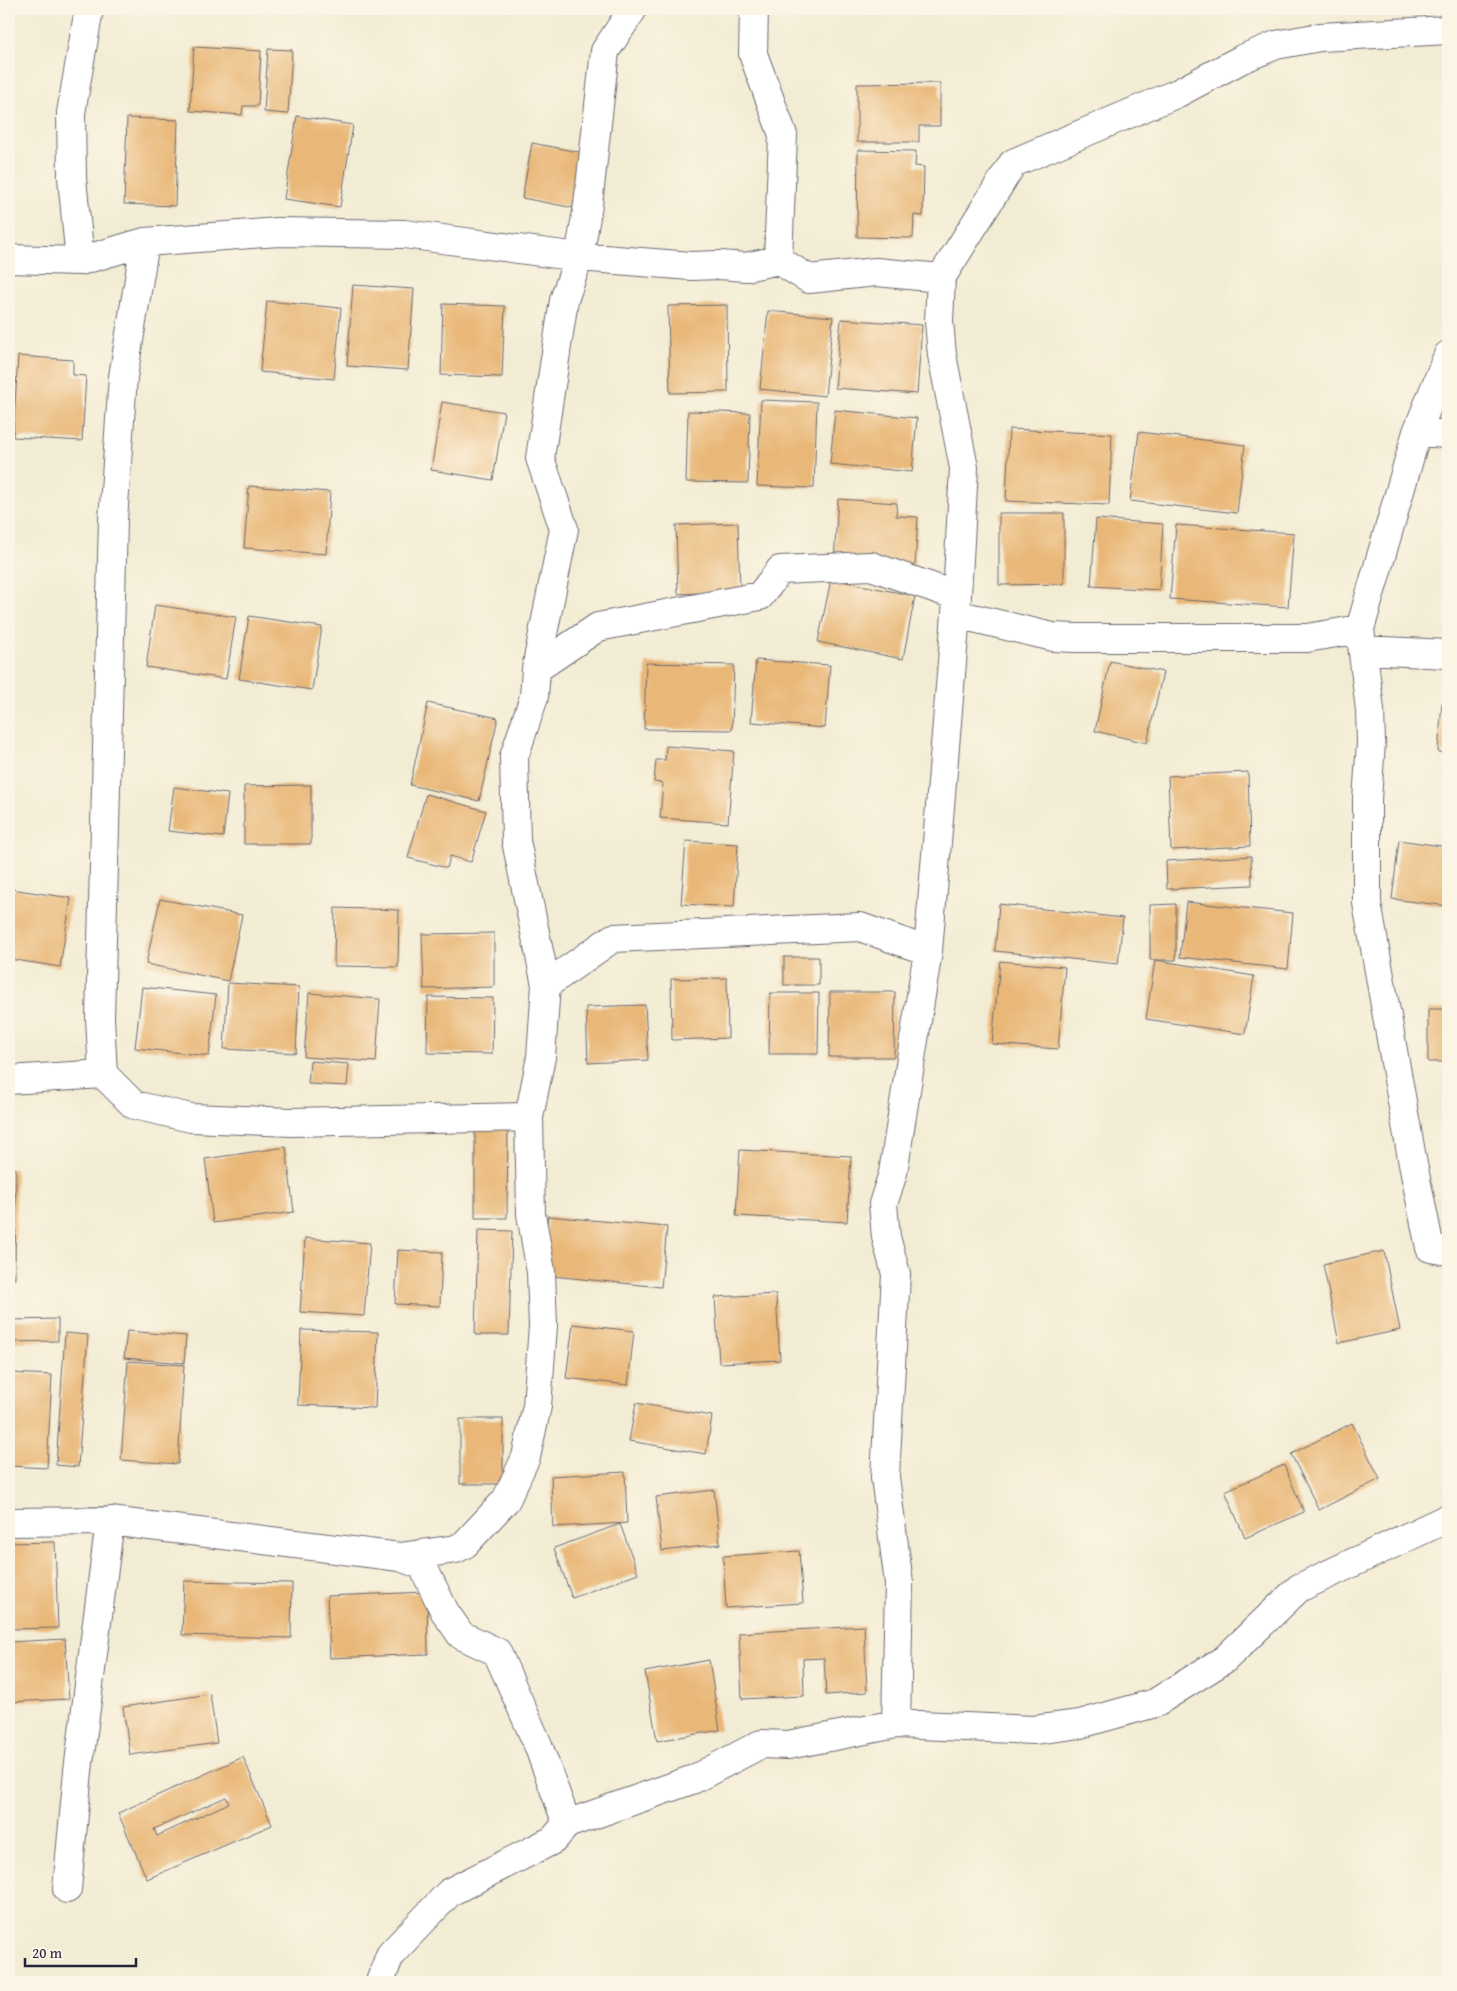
<svg xmlns="http://www.w3.org/2000/svg" width="1457" height="1991" viewBox="0 0 1457 1991" font-family="'Gentium Book Plus',serif">
	<rect width="100%" height="100%" fill="#fcf5e5"/>
	<filter id="ink" filterUnits="userSpaceOnUse"><feTurbulence type="fractalNoise" baseFrequency=".02" numOctaves="2"/><feDisplacementMap in="SourceGraphic" scale="10" xChannelSelector="R" yChannelSelector="G"/><feConvolveMatrix kernelMatrix="1 2 1 2 8 2 1 2 1" color-interpolation-filters="sRGB"/></filter>
	<filter id="wash" filterUnits="userSpaceOnUse"><feTurbulence type="fractalNoise" baseFrequency=".0096" numOctaves="4" result="noise"/><feDisplacementMap in="SourceGraphic" scale="20" xChannelSelector="R" yChannelSelector="G"/><feGaussianBlur stdDeviation="1.12" result="paint"/><feColorMatrix in="noise" values="0 0 0 0 0 0 0 0 0 0 0 0 0 0 0 0 0 1.4 0 .05"/><feComposite in="paint" operator="in"/></filter>
	<g filter="url(#wash)">
		<rect width="100%" height="100%" fill="#f3ecd4"/>
		<g id="blocks">
			<path fill="#e9b777" fill-rule="evenodd" d="M194,47L261,51L258,106H243L242,115L190,111Z
				M268,49L292,50L288,114L264,112Z
				M940,83V126H919V142H857V84Z
				M297,116L353,125L340,207L284,199Z
				M127,118L178,120L175,206L124,204Z
				M532,143L584,153L574,208L522,198Z
				M858,150L916,151L915,166L924,167L923,216L914,215L913,238L857,237Z
				M353,285L414,289L408,370L347,366Z
				M267,301L341,308L334,379L260,372Z
				M443,304L505,306L502,377L441,375Z
				M727,305L728,392L670,393L668,306Z
				M768,311L833,317L825,396L760,389Z
				M841,319L922,325L917,394L835,388Z
				M18,356L73,360V375L86,376L82,441L13,437Z
				M761,400L817,402L814,488L757,486Z
				M442,402L504,412L493,480L431,470Z
				M835,410L917,418L912,472L830,464Z
				M688,411L750,413L748,483L686,482Z
				M1009,429L1112,434L1109,505L1006,501Z
				M1139,432L1245,445L1237,513L1130,501Z
				M249,486L330,492L326,554L244,548Z
				M838,499L897,503L896,516L918,517L915,566L834,561Z
				M999,513H1064V584L999,585Z
				M1096,519L1163,524L1159,590L1091,586Z
				M738,523L740,591L678,594L676,525Z
				M1176,525L1294,533L1288,607L1170,599Z
				M831,579L915,596L903,659L818,642Z
				M155,605L236,617L226,679L146,667Z
				M249,616L322,627L312,690L239,679Z
				M756,660L830,665L825,728L751,722Z
				M1110,661L1163,672L1147,743L1095,731Z
				M646,663L734,665L732,730L644,729Z
				M428,703L498,718L479,801L410,785Z
				M1442,703L1448,704V753L1438,752Z
				M666,746L734,751L728,823L660,818L663,783L654,782L656,760H665Z
				M1248,772L1250,846L1171,850L1168,776Z
				M311,785V844H244V786Z
				M174,787L228,794L223,837L168,831Z
				M426,794L486,811L471,862L450,856L447,868L408,858Z
				M1399,840L1448,847V906L1392,899Z
				M686,841L738,844L734,907L681,904Z
				M1251,856L1252,885L1167,889L1166,861Z
				M11,889L71,898L60,967L9,959V900Z
				M160,899L242,915L228,981L146,964Z
				M1186,902L1293,913L1288,969L1180,957Z
				M999,904L1123,918L1118,964L995,951Z
				M1176,904V960H1150V905Z
				M335,908L399,910L398,967L334,966Z
				M494,933V987L424,989L422,934Z
				M784,957H819V985H784Z
				M1155,960L1254,976L1245,1034L1146,1019Z
				M1000,961L1065,967L1058,1049L992,1044Z
				M727,978L728,1038L672,1040L671,979Z
				M228,983L299,987L296,1053L224,1049Z
				M142,987L216,995L209,1056L135,1048Z
				M830,992H895L894,1057H829Z
				M309,993L380,999L376,1062L304,1057Z
				M770,993H819L818,1054H769Z
				M428,997L493,998L492,1054L427,1053Z
				M645,1005L648,1060L588,1063L586,1007Z
				M1428,1009H1448V1062H1428Z
				M310,1061L349,1064L347,1086L308,1084Z
				M475,1124H508L507,1218H475Z
				M286,1147L294,1212L213,1223L205,1159Z
				M740,1150L851,1156L847,1222L736,1216Z
				M9,1169H16L15,1279H9Z
				M548,1216L667,1227L661,1287L542,1275Z
				M478,1230L512,1231L509,1335H475Z
				M305,1238L370,1243L364,1316L300,1312Z
				M398,1250L442,1252L440,1306L395,1304Z
				M1384,1251L1400,1330L1339,1343L1323,1264Z
				M776,1294L780,1360L719,1363L715,1297Z
				M58,1319V1341L9,1342V1320Z
				M573,1324L634,1331L628,1385L566,1378Z
				M301,1330L378,1332L375,1408L298,1405Z
				M127,1331L186,1336L184,1363L124,1358Z
				M65,1333L88,1335L78,1467L56,1465Z
				M128,1361L184,1365L178,1464L121,1460Z
				M9,1373L52,1375L47,1468L9,1466Z
				M636,1403L712,1416L706,1454L629,1441Z
				M460,1419H503V1484H460Z
				M1352,1423L1380,1479L1319,1510L1291,1454Z
				M1284,1465L1304,1512L1245,1538L1225,1491Z
				M625,1472L627,1523L553,1527L551,1476Z
				M714,1490L720,1544L662,1551L656,1497Z
				M620,1524L638,1573L572,1598L554,1548Z
				M55,1542L58,1628L9,1629V1543Z
				M799,1551L803,1603L726,1608L723,1556Z
				M184,1581L292,1583L291,1638L182,1635Z
				M427,1592L428,1654L330,1658L327,1596Z
				M864,1626L867,1692L826,1695L824,1658L803,1659L804,1696L742,1699L739,1633Z
				M65,1639L69,1699L9,1702V1642Z
				M709,1660L720,1730L657,1741L645,1672Z
				M210,1694L217,1743L130,1755L123,1707Z
				M243,1757L272,1825L147,1879L118,1813ZM226,1797L229,1803L157,1836L154,1829Z"/>
		</g>
	</g>
	<g filter="url(#ink)">
		<use href="#blocks" fill-opacity="0" stroke="#6b6971" stroke-width="1"/>
		<g fill="none" stroke-linecap="round" stroke-linejoin="round">
			<defs>
				<path id="minor" d="M89,9L71,113L72,178L80,261L145,242L278,232L404,234L579,257L691,266L720,265L746,267L778,260L809,279L876,272L941,278L1013,163L1178,93L1242,59L1276,45L1320,37L1448,30
					M754,9L753,54L783,135L778,260
					M145,242L123,377L113,520L100,1018L103,1074L134,1105L191,1118L291,1122L529,1117
					M9,259L80,261
					M1448,355L1417,432L1360,629L1370,710L1371,743L1367,799V903L1413,1164L1430,1248L1448,1251
					M1417,432L1448,434
					M956,614L1053,637L1075,638H1307L1360,629
					M1363,650L1448,654
					M536,669L564,529L540,458L564,300L579,257L588,205L605,51L633,9
					M546,985L516,841L514,757L534,697L536,669L598,627L760,596L780,570L871,566L957,596
					M9,1080L103,1074
					M9,1522L110,1521L400,1557L456,1549L465,1544L506,1500L526,1457L537,1406L543,1326L541,1272L531,1214L529,1117L541,1057L546,985L613,938L860,927L928,951L956,614L964,468L942,355L939,321L941,278
					M400,1557L422,1565L445,1612L461,1635L497,1652L538,1745L567,1824L694,1779L761,1744L788,1745L896,1724L1033,1730L1080,1724L1155,1703L1225,1659L1299,1588L1448,1518
					M896,1724L899,1583L885,1477L896,1274L886,1237L883,1204L893,1173L928,951
					M67,1889L78,1771L110,1521
					M380,1982L390,1955L450,1892L553,1840L567,1824"/>
			</defs>
			<use href="#minor" stroke="#6b6971" stroke-width="30"/>
			<use href="#minor" stroke="#fff" stroke-width="28"/>
		</g>
	</g>
	<rect width="1457" height="1991" fill="none" stroke="#fcf5e5" stroke-width="30"/>
	<path d="M25 1958v8h111v-8" fill="none" stroke="#22223b" stroke-width="2.5"/>
	<text x="32" y="1958" font-size="15" fill="#22223b" stroke="#fcf5e5" stroke-width="4" paint-order="stroke">20 m</text>
</svg>
